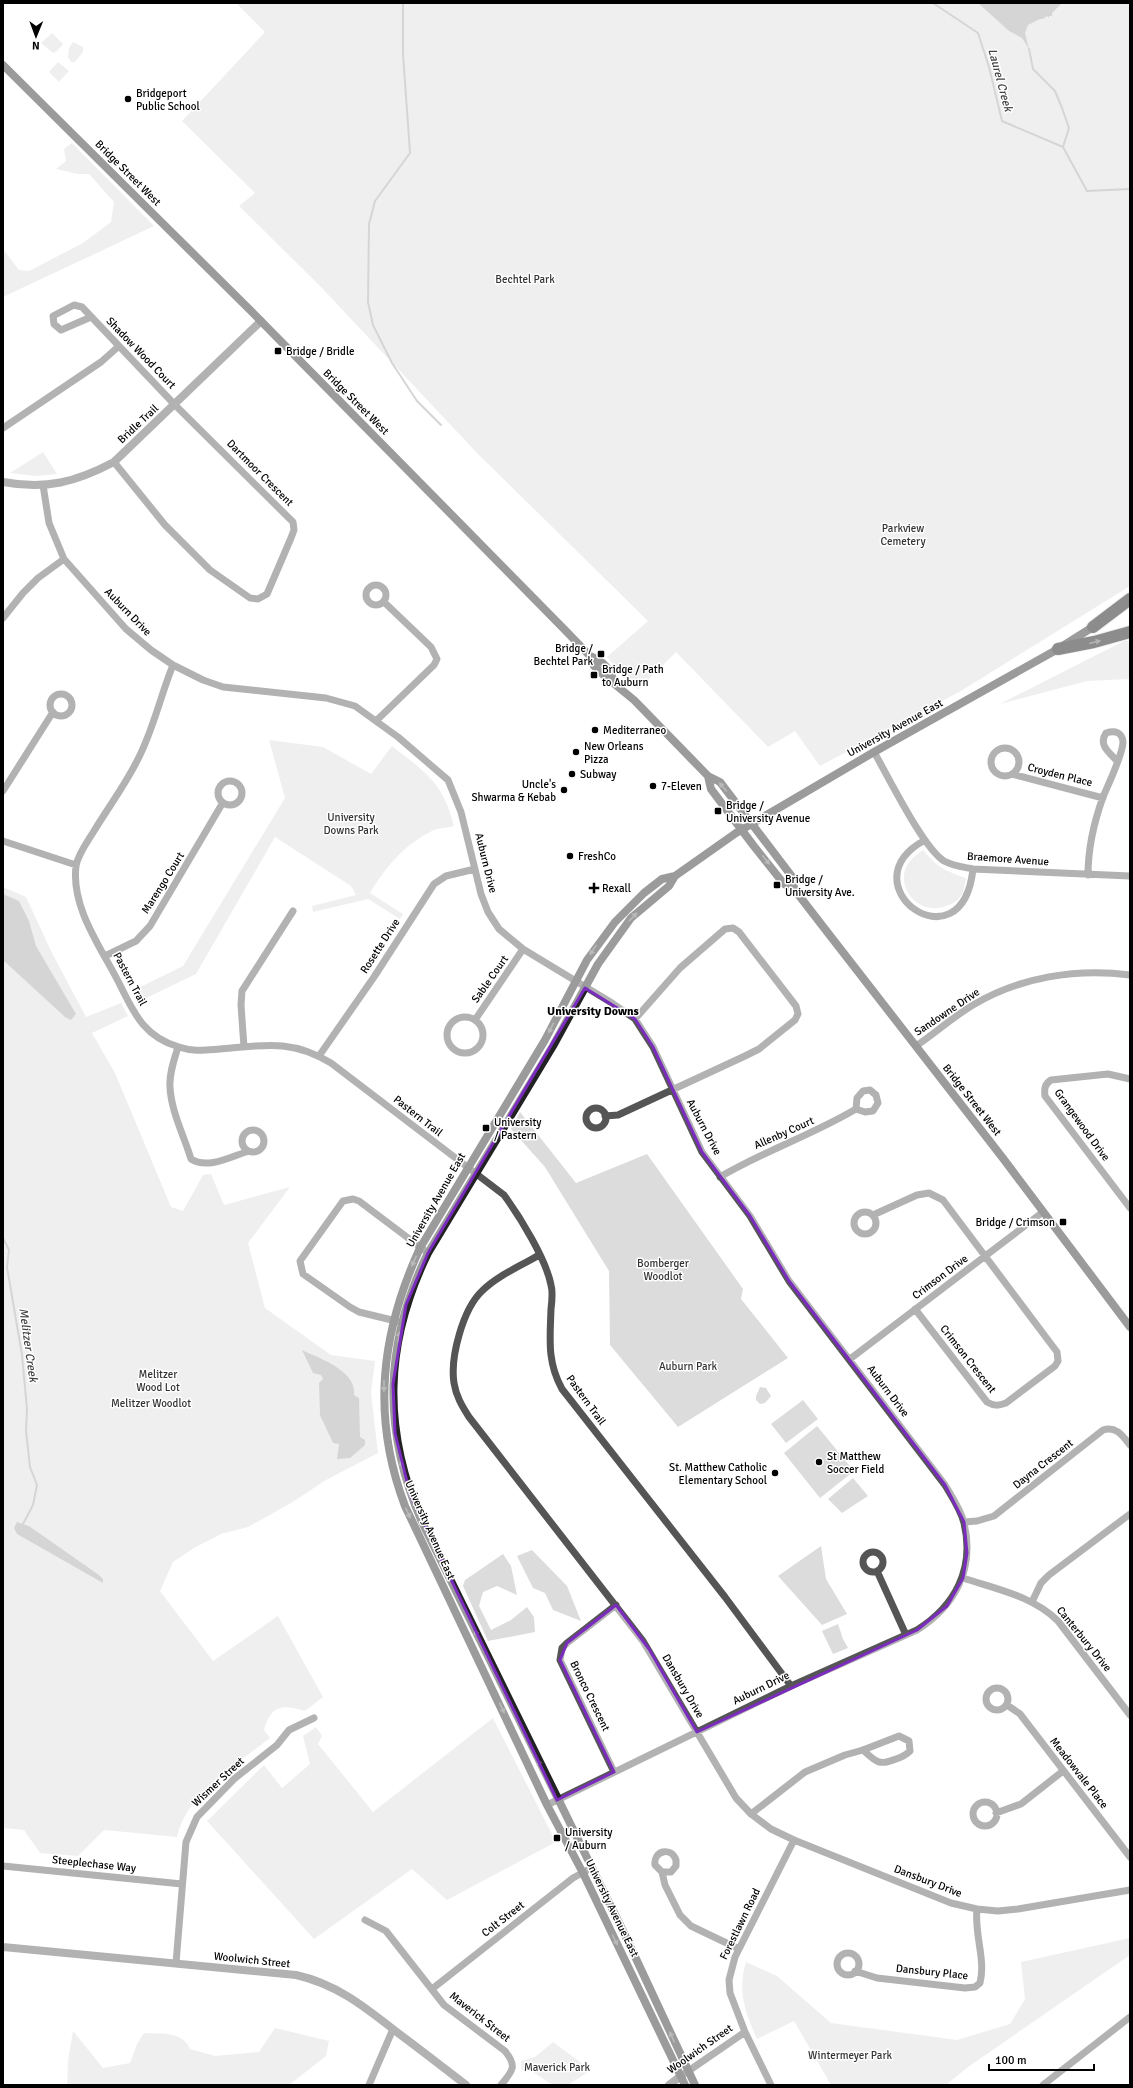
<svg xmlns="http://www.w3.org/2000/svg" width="1133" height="2088" viewBox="0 0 1133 2088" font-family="Signika,sans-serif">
	<rect width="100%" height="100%" fill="#fff"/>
	<path fill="#dcdcdc" d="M236,3H1130V586L961,691L820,766L795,731L768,747L676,652L638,690L607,657L648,621L477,453L320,286L239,206L255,193L182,121L265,32Z
		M52,33L63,44L56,52L53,53L41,43Z
		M73,42L83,47V52L75,62H71L68,57L69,48Z
		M58,62L69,71L59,82L49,72Z
		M72,143L154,226L3,297V249L19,270L29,271L83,243L111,222L114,202L89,174H78L56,169L66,161L64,149Z
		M43,452L57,474L36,476L10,473Z
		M1124,641H1130V679L1087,681L1000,704Z
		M269,740L323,747L371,774L392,746C426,773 443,782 454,826C446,828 436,828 430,832C403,846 385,868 370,893L403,914L400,919L368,899L313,912L312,906L356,895L351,886L275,837L196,974L140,1001L134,990L183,966L285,798Z
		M923,850C937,867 945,871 966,878C965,883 964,892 961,896C957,902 950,905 943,907C914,915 892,881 911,860C914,856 919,853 923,850Z
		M3,887L26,897L51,951L86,1017L121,1003L128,1016L92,1033L115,1073L171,1207L183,1211L203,1175L211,1174L224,1205L290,1187L248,1243L265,1308L331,1355L375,1361L371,1393L378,1453L326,1480L291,1503L248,1527L221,1534L194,1548L173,1562L160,1591L213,1661L278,1616L323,1697L305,1711C282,1704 271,1705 264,1730L270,1738C236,1765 188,1791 177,1837L104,1830L78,1856L40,1853L24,1830L3,1828Z
		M520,1112L576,1183L647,1154L743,1289L741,1299L788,1358L678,1427L610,1345L609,1271L545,1167L511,1129Z
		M760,1387L766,1388L771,1396L765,1403L760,1404L756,1400V1396Z
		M803,1400L818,1419L786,1443L771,1424Z
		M817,1426L854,1471L820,1498L784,1453Z
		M853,1478L868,1496L842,1513L828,1499Z
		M821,1546L826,1579L847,1614L822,1625L778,1576Z
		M532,1550L567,1586L581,1621L553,1610L545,1593L533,1588L517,1556Z
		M503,1554L511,1566L517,1595L497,1586L483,1592L479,1606L491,1630L511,1620L527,1607L534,1617L535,1632L488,1641L463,1586L465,1580Z
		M838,1624L843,1639L848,1648L833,1654L822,1631Z
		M493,1718L556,1842L447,1900L412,1869L314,1939L207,1821L264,1765L282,1788L310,1764L303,1736L316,1727L322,1736L318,1744L373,1812Z
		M1130,1938V1955L968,2067L946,2085H831L794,2021L757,2039C745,2012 737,1991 746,1962L777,1976L831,2023L957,2040L1010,2024L1025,1999L1021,1962Z
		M275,2028L329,2041L326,2056L289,2085H67L68,2061L73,2031L103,2068L130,2063L137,2044L144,2033C161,2034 183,2031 190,2049L215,2056L259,2052Z
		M553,2042L591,2070L568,2085H553L531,2071L521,2070V2061L535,2057Z"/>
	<path fill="#a3a3a3" d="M978,3H1062L1052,13V16H1049V18L1047,16L1043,19H1040L1028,25L1025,33L1029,49L1022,38L1009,31Z
		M3,894L19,901L29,921L36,946L76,1014L71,1020L65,1017L3,960Z
		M302,1350C321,1359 357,1371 354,1395L359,1398L360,1437L365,1440V1445L350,1458L337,1459L339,1444L333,1443L320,1415L319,1383L323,1379L321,1375L313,1373Z
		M17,1522L29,1526L99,1575L103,1579V1583L17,1534L14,1528Z"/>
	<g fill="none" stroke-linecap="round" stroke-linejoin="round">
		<path stroke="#a3a3a3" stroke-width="2" d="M403,3V54L410,153L375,201L369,224L368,302L373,325L392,363L417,401L441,425
			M933,3L978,33L989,67L1002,121L1063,147L1087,191L1130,189
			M1029,49L1033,69L1055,91L1062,108L1069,128L1063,147
			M3,1238L9,1250L7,1267L22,1355L27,1409L26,1431L30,1467L37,1485L33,1505L23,1524"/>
		<defs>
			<path id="motorway" d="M1093,627L1130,599
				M1058,649L1094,642L1130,632"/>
		</defs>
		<use href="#motorway" stroke="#dbdbdb" stroke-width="14"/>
		<path stroke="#555" stroke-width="7" d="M91,317L61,330L54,324L53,316L74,305L82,307L175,405L293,522L294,530L291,538L267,594L258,599L250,598L210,570L165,525L114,462
			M3,428L101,362L119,346
			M43,485L49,523L64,559L126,629L151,650L173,665L203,680L223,687L326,698L355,706L398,737L448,780L461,812L481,894L488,912L499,929L523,949L612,1003L635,1019L653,1047L702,1152L750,1216L789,1281L945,1485C952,1497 961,1510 964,1523C975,1569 955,1606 917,1630L791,1686L547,1805
			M366 595a10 10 0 1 1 20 0a10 10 0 1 1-20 0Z
			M3,618L23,593L38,578L64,559
			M173,665C160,697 153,731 137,761C125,785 108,808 94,831C88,841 78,854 76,866C71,907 100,946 118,981C133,1011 143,1037 179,1047C193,1052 206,1050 220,1049C264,1045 292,1039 331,1063L504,1195C520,1217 546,1259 551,1285C553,1292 552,1301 551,1309C550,1339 547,1362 562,1389L725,1597L791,1686
			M50 705a11 11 0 1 1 22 0a11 11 0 1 1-22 0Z
			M377,720L434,665L437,659L431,647L384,602
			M991 762a14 14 0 1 1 28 0a14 14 0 1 1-28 0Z
			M874,752C888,776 923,848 944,861C953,866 963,867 973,869L1130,876
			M1012,774L1103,798
			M218 793a12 12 0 1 1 24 0a12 12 0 1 1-24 0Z
			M3,791L53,712
			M925,840C844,884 962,971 973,869
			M3,841L76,865
			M1088,875C1088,848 1094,822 1103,797C1108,785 1123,754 1123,742C1122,732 1115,730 1106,733C1098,745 1109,752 1117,761
			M105,956L136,941L150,926L222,804
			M447 1035a18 18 0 1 1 36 0a18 18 0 1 1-36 0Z
			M475,1020L523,949
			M916,1046C935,1033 953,1017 973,1005C1020,977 1076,968 1130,975
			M178,1047C174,1060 169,1074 170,1087C171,1111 184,1136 191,1159C208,1170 232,1156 249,1151
			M244,1047L241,1005L242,991L293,911
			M319,1056L374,977L434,884L446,876L475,869
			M1130,1079L1108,1074L1051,1080C1045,1084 1044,1088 1045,1096L1130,1208
			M586 1118a10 10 0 1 1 20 0a10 10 0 1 1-20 0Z
			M605,1116L618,1115L745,1056L759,1049L795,1020L798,1014L796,1006L739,932L733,928L725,929L680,968L635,1019
			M242 1141a11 11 0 1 1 22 0a11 11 0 1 1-22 0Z
			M720,1177C764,1151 812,1135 856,1109L865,1112L873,1111L878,1103L876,1095L870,1090L863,1091L857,1098L856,1109
			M854 1223a11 11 0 1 1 22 0a11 11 0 1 1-22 0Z
			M873,1215L917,1195L929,1193L943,1200L1057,1352L1058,1361L1055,1366L1006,1403C998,1406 994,1406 987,1402L915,1309
			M539,1255C521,1266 498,1275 482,1291C463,1309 450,1357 454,1383C456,1396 462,1406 469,1417L643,1641L736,1798L751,1814L771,1829L794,1840L951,1903L977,1909L998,1911L1018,1909L1130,1890
			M400,1322L359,1312L350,1307L303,1274L300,1261L343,1201L353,1199L359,1201L428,1253
			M850,1359L1043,1212
			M964,1522L977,1521L994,1516L1103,1430C1116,1426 1122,1435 1130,1445
			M863 1562a10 10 0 1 1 20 0a10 10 0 1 1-20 0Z
			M877,1571L906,1635
			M963,1578C996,1589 1033,1596 1058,1621L1130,1715
			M1032,1602L1041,1583L1049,1575L1130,1514
			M986 1699a11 11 0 1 1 22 0a11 11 0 1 1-22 0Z
			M1007,1705L1020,1714L1130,1857
			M614,1772L560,1660L562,1648L567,1643L616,1605
			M973 1814a12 12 0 1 1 24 0a12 12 0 1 1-24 0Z
			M996,1813L1021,1804L1063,1771
			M751,1814L805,1772L845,1755L863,1750L899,1736L909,1741L910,1751C906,1755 902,1757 896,1759C879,1766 876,1762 863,1750
			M3,1866L182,1884
			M662,1872H671L676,1866V1860C671,1846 653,1851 655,1865L662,1872L665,1885L680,1915L691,1926L739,1949
			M365,1920L386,1931L444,2005L505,2051C518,2067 512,2071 501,2085
			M837 1964a11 11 0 1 1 22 0a11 11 0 1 1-22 0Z
			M176,1963L186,1842L197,1817L234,1779L277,1745L289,1730L314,1718
			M855,1971L877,1978L965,1988L975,1987L980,1983C986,1959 974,1934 977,1909
			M432,1989L573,1878L591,1868
			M684,2074L745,2032
			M369,2085L393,2029
			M771,2085L745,2032L730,1993L729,1980L735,1957L794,1840
			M1043,2085L1130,2017"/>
		<path stroke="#555" stroke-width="8" d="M3,482C46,490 76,482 114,462L261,321
			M3,1947L296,1975C337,1984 366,2008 398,2033C421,2050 444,2068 466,2085
			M669,2085L681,2076"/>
		<path stroke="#222" stroke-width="8" d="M3,65L255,315L564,629L590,656L594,666L601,673L634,700L708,776L720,782L793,878L794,889
			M590,656C603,661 610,668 614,682
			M708,776L711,789L753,845L784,884L794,889L828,933L1002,1157L1130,1327
			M675,876L669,886L631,918L598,964L553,1046L428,1253C384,1343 382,1430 422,1522L624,1933L695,2085
			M685,2085L583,1873L547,1805L405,1506C371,1416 381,1333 420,1248L545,1040L587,960L615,922L644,893L662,879L675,876L736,833L874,752L1058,649L1096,625"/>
		<use href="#motorway" stroke="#000" stroke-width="12"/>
	</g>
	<defs><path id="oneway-solid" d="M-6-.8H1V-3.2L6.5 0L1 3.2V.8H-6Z"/></defs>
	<use fill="#595959" href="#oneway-solid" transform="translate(1095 642) rotate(-14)"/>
	<g fill="#646464">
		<use href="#oneway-solid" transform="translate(723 787) rotate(-130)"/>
		<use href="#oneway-solid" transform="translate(766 860) rotate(52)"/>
		<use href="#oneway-solid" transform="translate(633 917) rotate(-46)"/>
		<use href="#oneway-solid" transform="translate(593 950) rotate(123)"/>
		<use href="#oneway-solid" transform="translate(551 1028) rotate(117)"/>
		<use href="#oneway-solid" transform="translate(414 1261) rotate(115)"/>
		<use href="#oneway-solid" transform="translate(399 1337) rotate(-80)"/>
		<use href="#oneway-solid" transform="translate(384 1386) rotate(90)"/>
		<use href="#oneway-solid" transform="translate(402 1466) rotate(-106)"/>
		<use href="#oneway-solid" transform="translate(408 1513) rotate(66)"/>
		<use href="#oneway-solid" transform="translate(477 1635) rotate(-116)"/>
		<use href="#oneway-solid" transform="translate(502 1708) rotate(65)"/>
		<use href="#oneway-solid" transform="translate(540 1765) rotate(-116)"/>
		<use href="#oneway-solid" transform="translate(615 1940) rotate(64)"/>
		<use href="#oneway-solid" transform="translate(672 2037) rotate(-115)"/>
	</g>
	<path d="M0 0H1133V2088H0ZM585,988L635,1019L653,1047L702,1152L750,1216L789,1281L945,1485L964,1522L967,1553L963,1578L947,1606L917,1630L697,1732L649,1649L616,1605L567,1643L560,1660L614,1772L557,1800L410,1494L395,1433L393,1384L406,1305L428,1253Z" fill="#fff" fill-opacity=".55" fill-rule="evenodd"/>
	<path fill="none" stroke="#7b2cbf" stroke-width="3" stroke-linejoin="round" d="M585,988L635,1019L653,1047L702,1152L750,1216L789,1281L945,1485L964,1522L967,1553L963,1578L947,1606L917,1630L697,1732L649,1649L616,1605L567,1643L560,1660L614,1772L557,1800L410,1494L395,1433L393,1384L406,1305L428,1253Z"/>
	<g fill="#000" stroke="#fff" stroke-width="1.5">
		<circle cx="128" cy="99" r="4"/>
		<rect x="274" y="347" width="8" height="8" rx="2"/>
		<rect x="597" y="650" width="8" height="8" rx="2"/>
		<rect x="590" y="671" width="8" height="8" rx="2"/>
		<circle cx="595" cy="730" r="4"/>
		<circle cx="576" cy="752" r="4"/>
		<circle cx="572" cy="774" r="4"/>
		<circle cx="653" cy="786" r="4"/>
		<circle cx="564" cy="790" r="4"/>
		<rect x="714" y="807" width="8" height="8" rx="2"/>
		<circle cx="570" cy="856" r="4"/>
		<rect x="773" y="881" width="8" height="8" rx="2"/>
		<path d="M592 882h4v4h4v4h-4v4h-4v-4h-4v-4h4z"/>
		<rect x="482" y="1124" width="8" height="8" rx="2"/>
		<rect x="1059" y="1218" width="8" height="8" rx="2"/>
		<circle cx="819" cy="1462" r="4"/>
		<circle cx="775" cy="1473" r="4"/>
		<rect x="553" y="1834" width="8" height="8" rx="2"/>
	</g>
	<g text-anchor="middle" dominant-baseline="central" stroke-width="3" stroke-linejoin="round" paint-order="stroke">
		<g font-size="11" fill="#000" stroke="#fff" text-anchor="start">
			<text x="136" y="93">Bridgeport<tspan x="136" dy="13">Public School</tspan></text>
			<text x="286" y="351">Bridge / Bridle</text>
			<text x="593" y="648" text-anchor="end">Bridge /<tspan x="593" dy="13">Bechtel Park</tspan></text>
			<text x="602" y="669">Bridge / Path<tspan x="602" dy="13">to Auburn</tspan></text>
			<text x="603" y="730">Mediterraneo</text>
			<text x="584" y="746">New Orleans<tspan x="584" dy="13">Pizza</tspan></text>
			<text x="580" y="774">Subway</text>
			<text x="556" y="784" text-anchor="end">Uncle's<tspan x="556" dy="13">Shwarma &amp; Kebab</tspan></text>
			<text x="661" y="786">7-Eleven</text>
			<text x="726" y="805">Bridge /<tspan x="726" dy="13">University Avenue</tspan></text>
			<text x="578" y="856">FreshCo</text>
			<text x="785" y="879">Bridge /<tspan x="785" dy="13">University Ave.</tspan></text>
			<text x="602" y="888">Rexall</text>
			<text x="494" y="1122">University<tspan x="494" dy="13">/ Pastern</tspan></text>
			<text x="1055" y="1222" text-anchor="end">Bridge / Crimson</text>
			<text x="827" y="1456">St Matthew<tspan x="827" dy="13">Soccer Field</tspan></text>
			<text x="767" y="1467" text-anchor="end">St. Matthew Catholic<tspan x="767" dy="13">Elementary School</tspan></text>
			<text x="565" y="1832">University<tspan x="565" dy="13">/ Auburn</tspan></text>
		</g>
		<g font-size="11" fill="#000" stroke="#fff">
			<text transform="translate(128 173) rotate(45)">Bridge Street West</text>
			<text transform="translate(141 353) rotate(46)">Shadow Wood Court</text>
			<text transform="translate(356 402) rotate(45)">Bridge Street West</text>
			<text transform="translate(138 424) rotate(-43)">Bridle Trail</text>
			<text transform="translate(260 473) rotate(45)">Dartmoor Crescent</text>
			<text transform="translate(128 612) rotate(46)">Auburn Drive</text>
			<text transform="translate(895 728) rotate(-29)">University Avenue East</text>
			<text transform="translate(1060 775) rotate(14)">Croyden Place</text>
			<text transform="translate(1008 859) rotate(4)">Braemore Avenue</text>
			<text transform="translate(486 863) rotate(76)">Auburn Drive</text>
			<text transform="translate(163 883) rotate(-58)">Marengo Court</text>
			<text transform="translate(380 946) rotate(-57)">Rosette Drive</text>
			<text transform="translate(130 979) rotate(62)">Pastern Trail</text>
			<text transform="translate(490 979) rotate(-55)">Sable Court</text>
			<text transform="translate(947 1012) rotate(-34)">Sandowne Drive</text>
			<text transform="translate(972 1100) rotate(52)">Bridge Street West</text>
			<text transform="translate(418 1116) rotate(38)">Pastern Trail</text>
			<text transform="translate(1082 1125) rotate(54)">Grangewood Drive</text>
			<text transform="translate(704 1127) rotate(62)">Auburn Drive</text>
			<text transform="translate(784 1133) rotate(-24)">Allenby Court</text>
			<text transform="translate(436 1200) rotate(-60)">University Avenue East</text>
			<text transform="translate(940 1277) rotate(-37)">Crimson Drive</text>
			<text transform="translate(968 1359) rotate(52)">Crimson Crescent</text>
			<text transform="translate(888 1391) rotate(53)">Auburn Drive</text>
			<text transform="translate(586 1400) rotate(54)">Pastern Trail</text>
			<text transform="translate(1043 1464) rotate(-38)">Dayna Crescent</text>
			<text transform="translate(430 1530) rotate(66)">University Avenue East</text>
			<text transform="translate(1084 1639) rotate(51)">Canterbury Drive</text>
			<text transform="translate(683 1686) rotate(60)">Dansbury Drive</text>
			<text transform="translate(761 1688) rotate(-26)">Auburn Drive</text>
			<text transform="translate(590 1696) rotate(64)">Bronco Crescent</text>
			<text transform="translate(1079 1773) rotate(52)">Meadowvale Place</text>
			<text transform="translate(218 1782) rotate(-43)">Wismer Street</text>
			<text transform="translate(94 1864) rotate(6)">Steeplechase Way</text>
			<text transform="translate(928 1881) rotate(21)">Dansbury Drive</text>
			<text transform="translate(612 1908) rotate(64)">University Avenue East</text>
			<text transform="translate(503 1919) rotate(-38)">Colt Street</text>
			<text transform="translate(740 1924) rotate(-64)">Forestlawn Road</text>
			<text transform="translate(252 1960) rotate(6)">Woolwich Street</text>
			<text transform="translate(932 1972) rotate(6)">Dansbury Place</text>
			<text transform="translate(480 2017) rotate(38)">Maverick Street</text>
			<text transform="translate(700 2049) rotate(-35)">Woolwich Street</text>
		</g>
		<g font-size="11" fill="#333" stroke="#fff">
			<text x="525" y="279">Bechtel Park</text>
			<text x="903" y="528">Parkview<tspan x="903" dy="13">Cemetery</tspan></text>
			<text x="351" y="817">University<tspan x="351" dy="13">Downs Park</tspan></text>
			<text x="663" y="1263">Bomberger<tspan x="663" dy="13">Woodlot</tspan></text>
			<text x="688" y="1366">Auburn Park</text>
			<text x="158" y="1374">Melitzer<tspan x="158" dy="13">Wood Lot</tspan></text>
			<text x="151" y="1403">Melitzer Woodlot</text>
			<text x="850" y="2055">Wintermeyer Park</text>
			<text x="557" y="2067">Maverick Park</text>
		</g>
		<g font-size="12" font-style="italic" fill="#444" stroke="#fff">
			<text transform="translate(1000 80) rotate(75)">Laurel Creek</text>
			<text transform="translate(28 1345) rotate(82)">Melitzer Creek</text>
		</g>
		<g font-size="12" font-weight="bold" fill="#000" stroke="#fff">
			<text x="593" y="1011">University Downs</text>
		</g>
	</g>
	<rect width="1133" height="2088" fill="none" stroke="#000000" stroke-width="8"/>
	<g transform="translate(36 36) rotate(181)" stroke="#ffffff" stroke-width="3" paint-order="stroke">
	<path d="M0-3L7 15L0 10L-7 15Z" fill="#000000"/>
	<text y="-6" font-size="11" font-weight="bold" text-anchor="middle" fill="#000000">N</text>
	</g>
	<path d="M989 2064v6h105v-6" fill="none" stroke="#000000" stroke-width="2"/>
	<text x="995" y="2064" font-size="12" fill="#000000" stroke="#ffffff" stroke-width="3" paint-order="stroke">100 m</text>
</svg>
